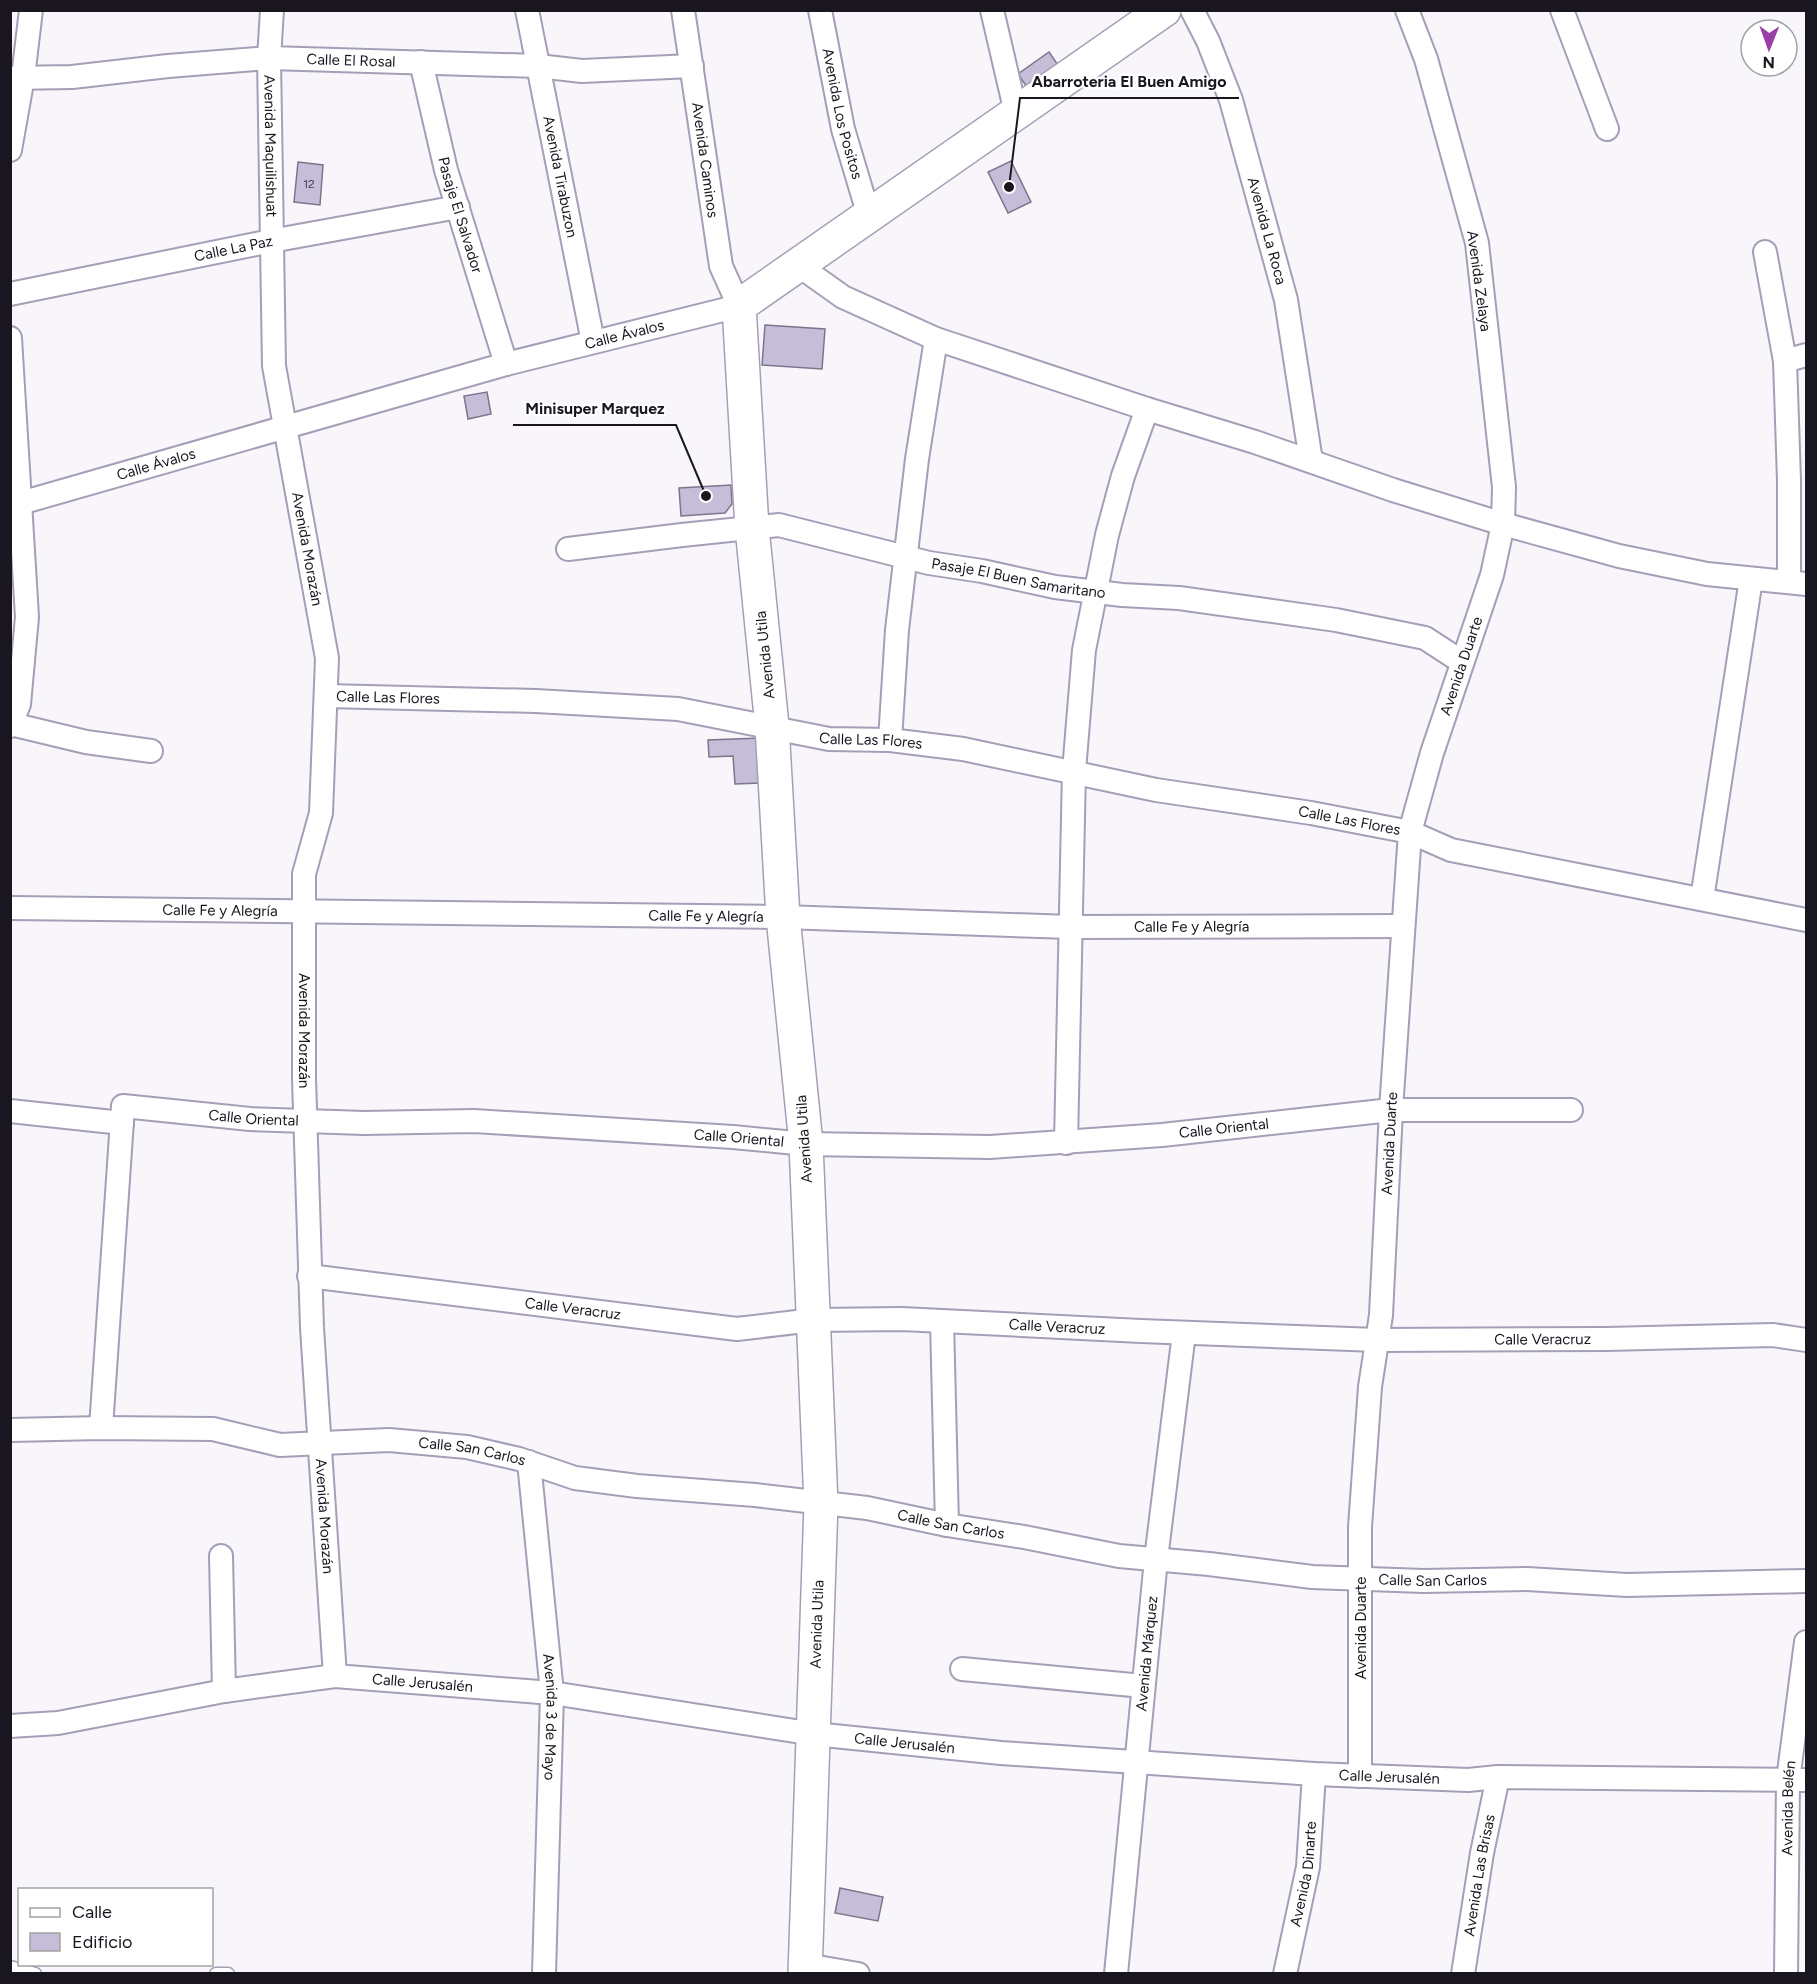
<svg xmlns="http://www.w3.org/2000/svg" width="1817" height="1984" viewBox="0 0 1817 1984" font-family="Figtree,sans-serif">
	<rect width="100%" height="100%" fill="#f8f6fb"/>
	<path fill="#c6bed8" stroke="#7c758c" stroke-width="1.5" d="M1049,52L1062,71L1031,93L1018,74Z
		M1011,161L1031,202L1008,213L988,172Z
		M298,162L323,165L320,205L294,202Z
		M765,325L825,329L822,369L762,365Z
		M487,392L491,414L468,419L464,396Z
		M731,485L732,504L725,513L681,516L679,488Z
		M760,738L762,783L735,784L733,756L709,757L708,740Z
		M840,1888L883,1897L878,1921L835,1913Z"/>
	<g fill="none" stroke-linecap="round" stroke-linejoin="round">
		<defs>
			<path id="lane" d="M10,1967L35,1974
				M216,1974H228"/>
			<g id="street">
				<path id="s1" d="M272,10L269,58L274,366L327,658L321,813L304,874V1079L312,1328L335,1676"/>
				<path id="s2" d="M527,10L593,342"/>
				<path id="s3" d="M820,10L843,129L869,216"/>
				<path d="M992,10L1016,113"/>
				<path id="s4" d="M1192,10L1208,41L1231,100L1286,300L1311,461"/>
				<path d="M1562,10L1607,129"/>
				<path id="s5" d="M421,62L446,170L506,364"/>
				<path id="s6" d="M10,78L72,77L168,66L269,58L538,66L582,71L692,66"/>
				<path d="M10,150L23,77L31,10"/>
				<path d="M1765,252L1785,361L1789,480V582"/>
				<path d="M798,265L843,297L936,339L1147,409L1255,442L1393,490L1503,524L1619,556L1707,574L1806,584"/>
				<path id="s7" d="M10,294L271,241L458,207"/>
				<path d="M10,338L27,617L19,704L10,726"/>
				<path d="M1785,361L1806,355"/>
				<path id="s8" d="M10,506L506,364L739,306L721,266L683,10"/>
				<path id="s9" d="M568,549L682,535L779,525L929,563L982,571L1055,587L1122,595L1179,598L1265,610L1336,620L1425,638L1462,662"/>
				<path id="s10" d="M326,696L536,701L678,709L829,739L890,740L963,749L1156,790L1311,813L1410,832L1451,850L1806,920"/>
				<path d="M11,724L86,742L151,751"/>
				<path d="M890,740L897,630L917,459L936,339"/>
				<path d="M1702,899L1751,579"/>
				<path id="s11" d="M10,908L783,917L1070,927L1402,926"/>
				<path d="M10,1111L122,1123"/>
				<path d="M1066,1143L1074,771L1084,650L1107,535L1123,476L1147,409"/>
				<path id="s12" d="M309,1276L737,1329L813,1320L902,1319L1141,1331L1377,1340L1606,1339L1773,1335L1806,1340"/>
				<path d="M942,1321L947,1525"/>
				<path id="s13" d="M101,1428L123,1106L250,1119L364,1123L474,1121L733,1137L806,1144L990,1147L1162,1135L1391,1110H1571"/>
				<path id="s14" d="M10,1430L101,1428L213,1429L280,1445L389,1440L467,1447L519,1459L575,1478L637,1486L755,1495L867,1508L947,1525L1024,1537L1119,1556L1209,1564L1312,1577L1424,1581L1527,1579L1627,1585L1806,1581"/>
				<path id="s15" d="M529,1462L552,1693L544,1974"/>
				<path d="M221,1556L224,1691"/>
				<path d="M962,1669L1143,1686"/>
				<path id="s16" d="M10,1726L58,1723L224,1691L335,1676L552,1693L814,1734L1001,1753L1314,1774L1468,1780L1498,1777L1806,1780"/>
				<path id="s17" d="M1360,1776V1527L1370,1387L1381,1315L1391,1110L1410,832L1432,753L1492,575L1503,524L1504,487L1477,243L1426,59L1407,10"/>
				<path d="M806,1965L858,1974"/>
				<path id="s18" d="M1116,1974L1156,1559L1184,1333"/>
				<path id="s19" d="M1285,1974L1308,1867L1314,1774"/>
				<path id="s20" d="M1463,1974L1482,1853L1498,1777"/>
				<path id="s21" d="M1786,1974L1788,1780L1806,1642"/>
			</g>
			<g id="secondary">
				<path id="s22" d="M805,1974L821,1504L806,1144L783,917L772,726L752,528L739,306L1164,10"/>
			</g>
		</defs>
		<use href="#lane" stroke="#a69eb7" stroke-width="15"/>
		<use href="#street" stroke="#a69eb7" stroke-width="26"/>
		<use href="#secondary" stroke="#a69eb7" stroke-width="36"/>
		<use href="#lane" stroke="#fff" stroke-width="12"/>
		<use href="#street" stroke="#fff" stroke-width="22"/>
		<use href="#secondary" stroke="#fff" stroke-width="33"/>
	</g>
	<g text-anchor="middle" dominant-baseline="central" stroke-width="4.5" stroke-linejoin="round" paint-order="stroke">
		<g font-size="12" fill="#44404d">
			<text x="309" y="184">12</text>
		</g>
		<g font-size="15" fill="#19161f" stroke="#fff">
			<text stroke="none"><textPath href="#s6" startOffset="342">Calle El Rosal</textPath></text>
			<text stroke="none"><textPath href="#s3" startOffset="106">Avenida Los Positos</textPath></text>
			<text stroke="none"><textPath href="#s1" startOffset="136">Avenida Maquilishuat</textPath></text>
			<text transform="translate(705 160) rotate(82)">Avenida Caminos</text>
			<text stroke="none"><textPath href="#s2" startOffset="170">Avenida Tirabuzon</textPath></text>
			<text stroke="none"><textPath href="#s5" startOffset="158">Pasaje El Salvador</textPath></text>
			<text stroke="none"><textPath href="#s4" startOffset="234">Avenida La Roca</textPath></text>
			<text stroke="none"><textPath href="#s7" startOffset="228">Calle La Paz</textPath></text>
			<text transform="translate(1479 281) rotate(82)">Avenida Zelaya</text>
			<text stroke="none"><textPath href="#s8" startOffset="638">Calle Ávalos</textPath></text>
			<text stroke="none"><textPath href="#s8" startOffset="152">Calle Ávalos</textPath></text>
			<text stroke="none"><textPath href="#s1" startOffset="542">Avenida Morazán</textPath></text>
			<text stroke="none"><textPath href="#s9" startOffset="458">Pasaje El Buen Samaritano</textPath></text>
			<text transform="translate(765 655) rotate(-96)">Avenida Utila</text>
			<text stroke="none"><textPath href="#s17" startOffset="1120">Avenida Duarte</textPath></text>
			<text stroke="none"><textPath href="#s10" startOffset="62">Calle Las Flores</textPath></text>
			<text stroke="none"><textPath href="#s10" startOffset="548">Calle Las Flores</textPath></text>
			<text stroke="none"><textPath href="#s10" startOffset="1034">Calle Las Flores</textPath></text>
			<text stroke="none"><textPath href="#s11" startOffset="210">Calle Fe y Alegría</textPath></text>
			<text stroke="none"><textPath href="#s11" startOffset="696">Calle Fe y Alegría</textPath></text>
			<text stroke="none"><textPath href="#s11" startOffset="1182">Calle Fe y Alegría</textPath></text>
			<text stroke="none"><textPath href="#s1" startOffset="1028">Avenida Morazán</textPath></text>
			<text stroke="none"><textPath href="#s13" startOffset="454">Calle Oriental</textPath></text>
			<text stroke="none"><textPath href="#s13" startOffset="1426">Calle Oriental</textPath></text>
			<text stroke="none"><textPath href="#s13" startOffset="940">Calle Oriental</textPath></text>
			<text transform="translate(804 1139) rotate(-94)">Avenida Utila</text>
			<text stroke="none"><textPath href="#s17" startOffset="634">Avenida Duarte</textPath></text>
			<text stroke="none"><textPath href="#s12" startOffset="266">Calle Veracruz</textPath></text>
			<text stroke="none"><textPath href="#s12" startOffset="752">Calle Veracruz</textPath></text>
			<text stroke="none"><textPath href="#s12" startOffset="1238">Calle Veracruz</textPath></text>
			<text stroke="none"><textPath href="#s14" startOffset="465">Calle San Carlos</textPath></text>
			<text stroke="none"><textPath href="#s1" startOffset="1514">Avenida Morazán</textPath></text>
			<text stroke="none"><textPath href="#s14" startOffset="951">Calle San Carlos</textPath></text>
			<text stroke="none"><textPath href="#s14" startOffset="1437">Calle San Carlos</textPath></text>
			<text stroke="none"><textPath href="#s22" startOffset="350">Avenida Utila</textPath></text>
			<text transform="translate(1361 1628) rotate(-90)">Avenida Duarte</text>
			<text stroke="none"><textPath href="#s18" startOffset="322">Avenida Márquez</textPath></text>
			<text stroke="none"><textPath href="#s16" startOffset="417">Calle Jerusalén</textPath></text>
			<text stroke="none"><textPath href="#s15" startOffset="256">Avenida 3 de Mayo</textPath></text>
			<text stroke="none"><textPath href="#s16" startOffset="903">Calle Jerusalén</textPath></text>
			<text stroke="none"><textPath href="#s16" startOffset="1389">Calle Jerusalén</textPath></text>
			<text stroke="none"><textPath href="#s21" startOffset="166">Avenida Belén</textPath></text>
			<text stroke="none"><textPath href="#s19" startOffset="102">Avenida Dinarte</textPath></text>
			<text stroke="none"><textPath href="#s20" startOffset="100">Avenida Las Brisas</textPath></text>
		</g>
	</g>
	<path fill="none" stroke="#19161f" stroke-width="2" d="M1009 187L1020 98H1239M706 496L676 425H513"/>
	<g fill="#19161f" stroke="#fff" stroke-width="2">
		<circle cx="1009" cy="187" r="6"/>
		<circle cx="706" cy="496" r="6"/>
	</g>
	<g font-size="16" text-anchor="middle" font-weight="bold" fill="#19161f" stroke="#fff" stroke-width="4.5" stroke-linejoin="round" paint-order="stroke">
		<text x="1129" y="87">Abarroteria El Buen Amigo</text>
		<text x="595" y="414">Minisuper Marquez</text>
	</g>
	<rect width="1817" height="1984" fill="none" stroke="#19161f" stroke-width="24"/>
	<rect x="18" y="1888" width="195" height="78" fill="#ffffff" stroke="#a3a2a5" stroke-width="1.5"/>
	<rect x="30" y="1908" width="30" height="9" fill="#ffffff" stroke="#a3a2a5" stroke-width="1.5"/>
	<text x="72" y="1918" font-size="18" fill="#19161f">Calle</text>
	<rect x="30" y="1933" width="30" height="18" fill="#c6bed8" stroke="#a3a2a5" stroke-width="1.5"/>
	<text x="72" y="1948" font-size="18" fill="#19161f">Edificio</text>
	<g transform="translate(1769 48) rotate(181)"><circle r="28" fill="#ffffff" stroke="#a3a2a5" stroke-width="1.5"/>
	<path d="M0-4.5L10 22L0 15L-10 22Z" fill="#9b3da6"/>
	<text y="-9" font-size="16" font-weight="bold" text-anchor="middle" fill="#19161f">N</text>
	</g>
</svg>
